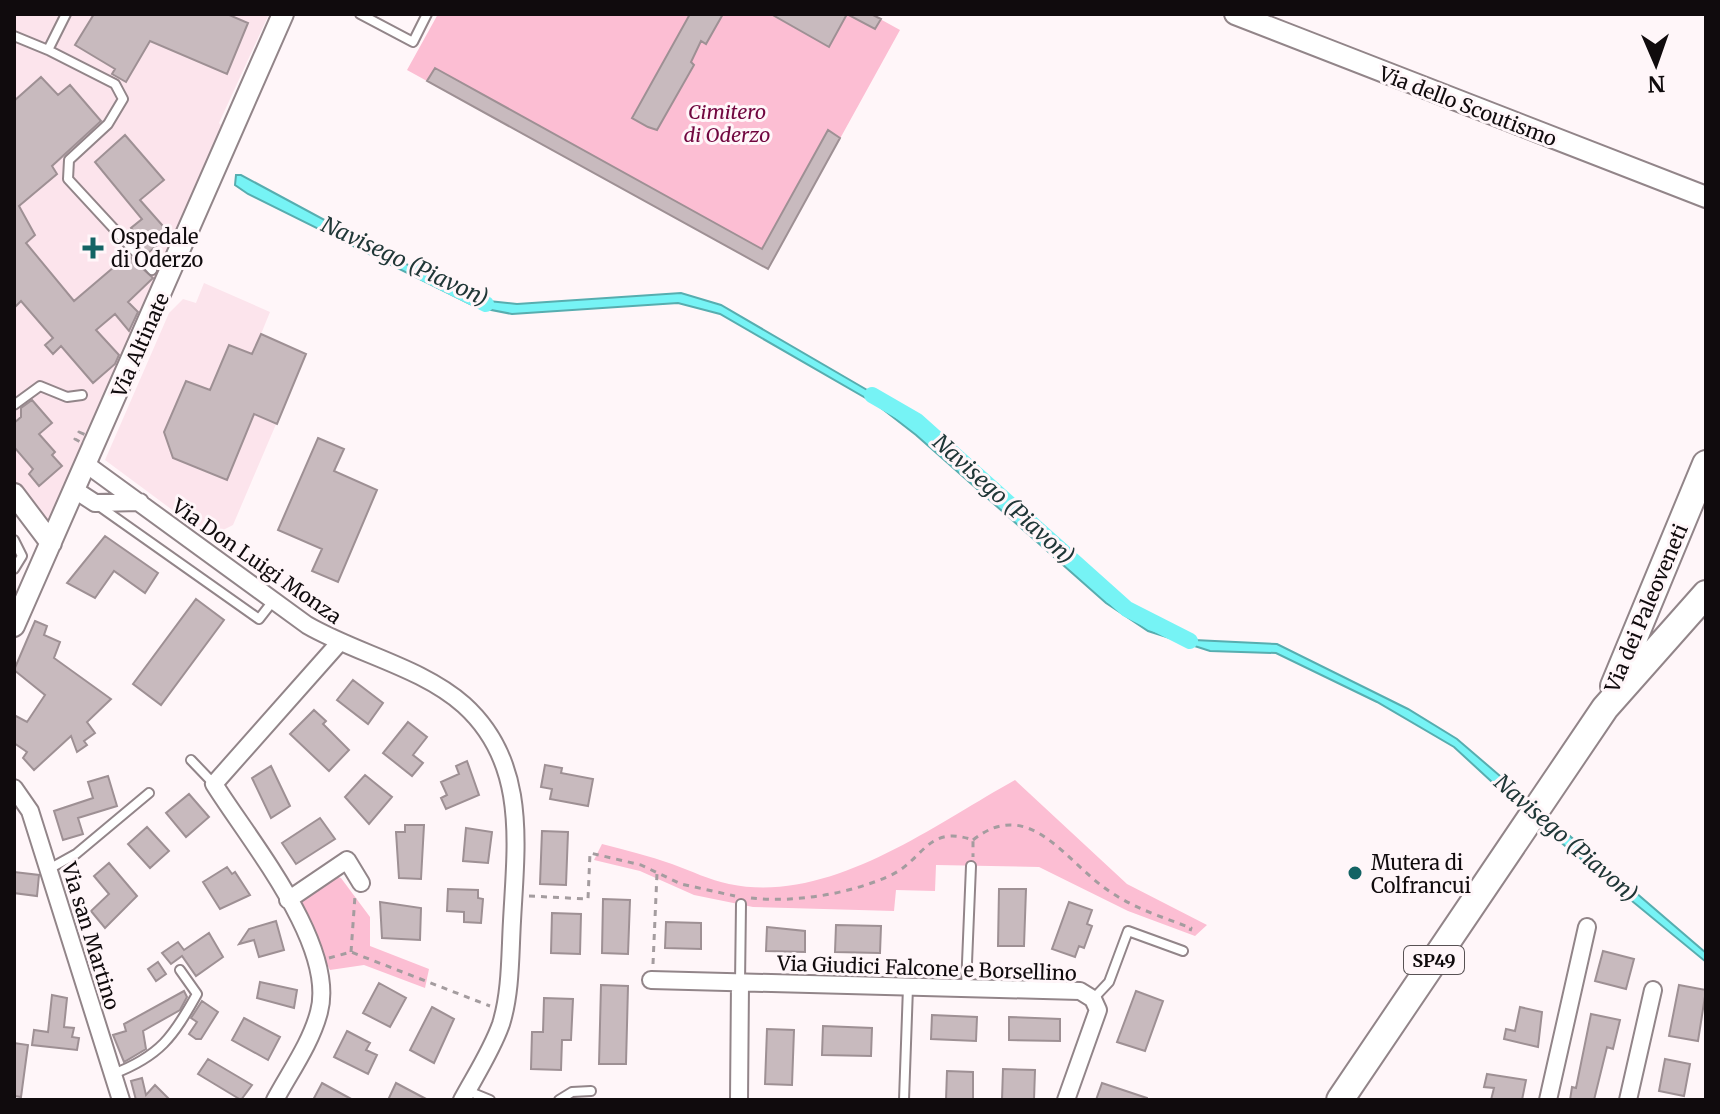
<svg xmlns="http://www.w3.org/2000/svg" width="1720" height="1114" viewBox="0 0 1720 1114" font-family="Merriweather,serif">
	<rect width="100%" height="100%" fill="#fff6f9"/>
	<path fill="#fce4ec" d="M14,14H269L219,123L226,130L140,314L50,526L14,480Z
		M204,283L270,312L261,334L306,354L233,525L223,530L209,524L202,532L105,460L169,313L183,299L196,303Z"/>
	<path fill="#fcbed3" d="M438,14H871L900,30L768,269L407,70Z
		M1015,780L1127,884L1207,925L1195,936L1128,911L1039,867L936,865L935,891L896,890L894,911L753,907L694,895L640,871L594,860L602,844C625,850 649,856 672,864C691,871 710,880 729,884C829,905 932,826 1015,780Z
		M335,876L341,878L370,917V946L429,969L425,988L364,965L330,970L295,902Z"/>
	<path fill="#76f3f5" stroke="#57adaf" stroke-width="2" d="M236,175H241L460,293L479,300L517,304L681,293L721,305L874,394L937,442L1129,612L1160,629L1194,640L1277,644L1408,709L1457,739L1706,953V962L1530,817L1454,747L1377,702L1276,653L1210,651L1148,631L1106,603L916,435L876,404L720,314L678,303L512,314L476,307L248,194L235,185Z"/>
	<g fill="none" stroke-linecap="round" stroke-linejoin="round">
		<path stroke="#76f3f5" stroke-width="16" d="M418,270L486,304
			M872,395L917,421L1127,609L1190,641"/>
	</g>
	<path fill="#c8babe" stroke="#9e9094" stroke-width="2" d="M94,14H227L248,23L227,74L150,41L126,82L112,74L115,69L75,45Z
		M690,14H723L706,44L701,41L691,62L694,65L657,130L648,127L632,118Z
		M771,14H871L881,19L875,29L847,14L829,47Z
		M435,68L762,249L828,130L840,138L768,269L427,81Z
		M41,77L58,95L70,85L101,121L52,166L57,174L19,206L35,235L26,243L74,301L128,255L153,278L128,302L138,312L129,331L115,314L96,330L119,355L115,364L93,383L61,346L53,354L45,345L53,338L21,301L14,308V101Z
		M125,135L164,180L140,200L170,234L147,254L139,246L143,242L131,228L142,219L95,162Z
		M261,334L306,354L277,424L254,414L227,480L173,458L164,432L186,381L210,390L229,345L252,354Z
		M32,400L52,423L39,434L55,452L52,455L62,466L39,486L29,474L33,469L14,447V423L21,417V408Z
		M318,438L344,449L334,471L377,490L338,582L312,571L322,549L278,530Z
		M105,536L158,573L145,593L114,571L95,598L67,583Z
		M196,599L224,620L161,705L133,684Z
		M35,621L47,626L44,635L60,642L54,658L111,699L87,722L95,733L84,741L87,745L77,752L71,736L34,770L23,758L27,752L14,743V715L27,722L45,695L14,670Z
		M353,680L383,703L368,724L337,700Z
		M314,710L326,721L323,724L349,750L329,771L290,734Z
		M408,722L427,737L413,755L423,763L412,776L383,753Z
		M467,761L479,795L446,809L441,798L447,795L441,782L459,774L456,766Z
		M545,765L562,768L561,773L593,779L588,806L550,799L552,789L541,787Z
		M271,766L290,806L271,818L252,778Z
		M365,775L392,797L369,824L345,797Z
		M108,776L117,806L78,818L83,834L63,840L54,811L93,798L88,782Z
		M189,794L209,817L186,837L166,813Z
		M320,818L335,839L296,864L282,843Z
		M405,825H424L421,879L399,878L396,832H405Z
		M147,827L169,851L150,868L128,844Z
		M466,828L492,832L488,863L463,861Z
		M542,831L568,832L566,885L540,884Z
		M109,863L137,896L105,928L91,911L109,894L94,876Z
		M227,867L232,874L235,872L250,895L220,909L203,882Z
		M14,872L39,875L37,896L14,893Z
		M448,889L478,890V898L483,899L481,923L464,922V912L447,911Z
		M999,889H1026L1024,946H998Z
		M603,899L630,900L628,954L602,953Z
		M380,902L421,908L420,940L382,938Z
		M1069,902L1092,910L1087,924L1092,926L1084,948L1079,946L1075,957L1052,949Z
		M552,913L581,914L580,954L551,953Z
		M276,921L284,950L259,957L254,940L239,944L249,929Z
		M666,922L701,923V949L665,948Z
		M836,925L881,926L880,953L835,952Z
		M767,927L805,931V952L766,951Z
		M209,933L223,957L196,976L182,956L171,964L162,953L178,942L184,950Z
		M1603,951L1634,959L1626,989L1595,981Z
		M158,962L166,974L156,981L148,969Z
		M260,982L297,990L294,1008L257,998Z
		M379,983L406,998L390,1027L363,1013Z
		M601,985L628,986L626,1064H599Z
		M1679,985L1706,990L1698,1041L1669,1036Z
		M184,991L187,997L180,1010L143,1031L146,1049L124,1062L113,1035L126,1031L124,1024Z
		M1136,991L1163,1001L1145,1051L1117,1042Z
		M52,995L67,998L64,1027L74,1028L72,1037L79,1038L77,1050L32,1045L34,1030L48,1032Z
		M544,998L573,999L571,1040H562L561,1070L531,1069L532,1032H543Z
		M202,1001L218,1012L201,1039H196L189,1034L197,1022L191,1018Z
		M432,1007L454,1019L434,1063L410,1050Z
		M1520,1007L1542,1012L1538,1047L1504,1039L1506,1029L1515,1031Z
		M1591,1014L1620,1020L1613,1049L1607,1047L1594,1100H1570L1572,1087L1576,1088Z
		M932,1015L977,1017L976,1041L931,1039Z
		M1009,1017L1060,1019V1041L1009,1040Z
		M244,1018L280,1037L268,1060L232,1040Z
		M823,1026L872,1028L871,1056L822,1055Z
		M767,1029L794,1030L792,1085L765,1084Z
		M347,1031L370,1043L366,1050L377,1055L368,1074L334,1057Z
		M14,1043L28,1045L21,1097L14,1096Z
		M208,1059L252,1085L241,1100L198,1074Z
		M1665,1059L1690,1064L1684,1096L1659,1091Z
		M1003,1069L1035,1070L1034,1100H1002Z
		M947,1071L973,1072V1100H946Z
		M1487,1074L1526,1080L1522,1100H1491L1494,1088L1484,1087Z
		M142,1078L146,1095L155,1085L170,1100H136L131,1081Z
		M322,1083L353,1100H313Z
		M396,1083L428,1100H388Z
		M1102,1083L1147,1098V1100H1096Z"/>
	<g fill="none" stroke-linecap="round" stroke-linejoin="round">
		<defs>
			<path id="service" d="M66,14L48,50L115,84L123,99L108,124L69,160L68,179L152,270
				M360,14L413,42L427,14
				M14,36L48,50
				M14,405L40,386L67,397L82,395
				M99,506L259,619L273,601
				M14,540L22,556L14,569
				M191,760L214,784
				M49,869L76,854L149,793
				M740,983L741,904
				M966,987L971,866
				M1093,999L1109,982L1128,931L1183,951
				M113,1074C160,1056 173,1037 197,994L180,970
				M468,1091L490,1100
				M559,1100L572,1092L591,1091
				M904,1100L908,987"/>
			<path id="minor" d="M86,464L307,625C357,654 421,667 464,705C528,763 516,844 512,921C510,955 511,992 501,1024C492,1050 475,1076 462,1100
				M75,490L95,503L140,502
				M14,788L30,811L121,1100
				M288,900L347,860L361,883
				M651,980L1080,991L1093,999L1098,1010L1066,1100
				M275,1100C290,1072 311,1043 319,1012C337,945 249,840 214,784L339,643
				M739,1100L740,983
				M1548,1100L1587,927
				M1628,1100L1653,990"/>
			<path id="tertiary" d="M1235,14L1706,197
				M14,494L51,543
				M14,626L283,14"/>
			<path id="primary" d="M1614,686L1706,464
				M1340,1100L1605,708L1706,594"/>
		</defs>
		<use href="#service" stroke="#928589" stroke-width="12"/>
		<use href="#minor" stroke="#928589" stroke-width="20"/>
		<use href="#tertiary" stroke="#928589" stroke-width="24"/>
		<use href="#primary" stroke="#928589" stroke-width="30"/>
		<path stroke="#a49c9f" stroke-width="3" stroke-dasharray="6 6" stroke-linecap="butt" d="M79,432L88,436L84,444L75,439Z
			M973,840C1031,794 1067,865 1112,893C1136,909 1165,918 1191,928L1190,931
			M529,896L588,899L590,853L641,865L681,884L735,896
			M751,898C794,903 849,894 889,876C924,861 926,824 973,840V857
			M351,952L355,896
			M329,958L351,952L490,1006
			M653,964L657,873"/>
		<use href="#service" stroke="#fff" stroke-width="8"/>
		<use href="#minor" stroke="#fff" stroke-width="16"/>
		<use href="#tertiary" stroke="#fff" stroke-width="20"/>
		<use href="#primary" stroke="#fff" stroke-width="26"/>
	</g>
	<g fill="#136364" stroke="#fff6f9" stroke-width="3">
		<path d="M89 236h8v8h8v8h-8v8h-8v-8h-8v-8h8z"/>
		<circle cx="1355" cy="873" r="8"/>
	</g>
	<g text-anchor="middle" dominant-baseline="central" stroke-width="6" stroke-linejoin="round" paint-order="stroke">
		<rect fill="#fff6f9" stroke="#585254" stroke-width="2" x="1404" y="946" width="60" height="28" rx="6"/>
		<g font-size="18" font-weight="bold" fill="#100b0d">
			<text x="1434" y="960">SP49</text>
		</g>
		<g font-size="20" fill="#100b0d" stroke="#fff6f9">
			<text transform="translate(1468 106) rotate(21)">Via dello Scoutismo</text>
			<text transform="translate(140 345) rotate(-66)">Via Altinate</text>
			<text transform="translate(257 561) rotate(35)">Via Don Luigi Monza</text>
			<text transform="translate(1646 608) rotate(-67)">Via dei Paleoveneti</text>
			<text transform="translate(91 936) rotate(73)">Via san Martino</text>
			<text transform="translate(927 968) rotate(2)">Via Giudici Falcone e Borsellino</text>
		</g>
		<g font-size="20" font-style="italic" fill="#71063f" stroke="#fff6f9">
			<text x="727" y="111">Cimitero<tspan x="727" dy="23">di Oderzo</tspan></text>
		</g>
		<g font-size="20" fill="#100b0d" stroke="#fff6f9" text-anchor="start">
			<text x="111" y="236">Ospedale<tspan x="111" dy="23">di Oderzo</tspan></text>
			<text x="1371" y="862">Mutera di<tspan x="1371" dy="23">Colfrancui</tspan></text>
		</g>
		<g font-size="22" font-style="italic" fill="#203737" stroke="#fff6f9">
			<text transform="translate(405 261) rotate(25)">Navisego (Piavon)</text>
			<text transform="translate(1004 499) rotate(42)">Navisego (Piavon)</text>
			<text transform="translate(1566 838) rotate(41)">Navisego (Piavon)</text>
		</g>
	</g>
	<rect width="1720" height="1114" fill="none" stroke="#100b0d" stroke-width="32"/>
	<g transform="translate(1656 64) rotate(178)" stroke="#fff6f9" stroke-width="6" paint-order="stroke">
	<path d="M0-6L14 30L0 20L-14 30Z" fill="#100b0d"/>
	<text y="-12" font-size="22" font-weight="bold" text-anchor="middle" fill="#100b0d">N</text>
	</g>
</svg>
